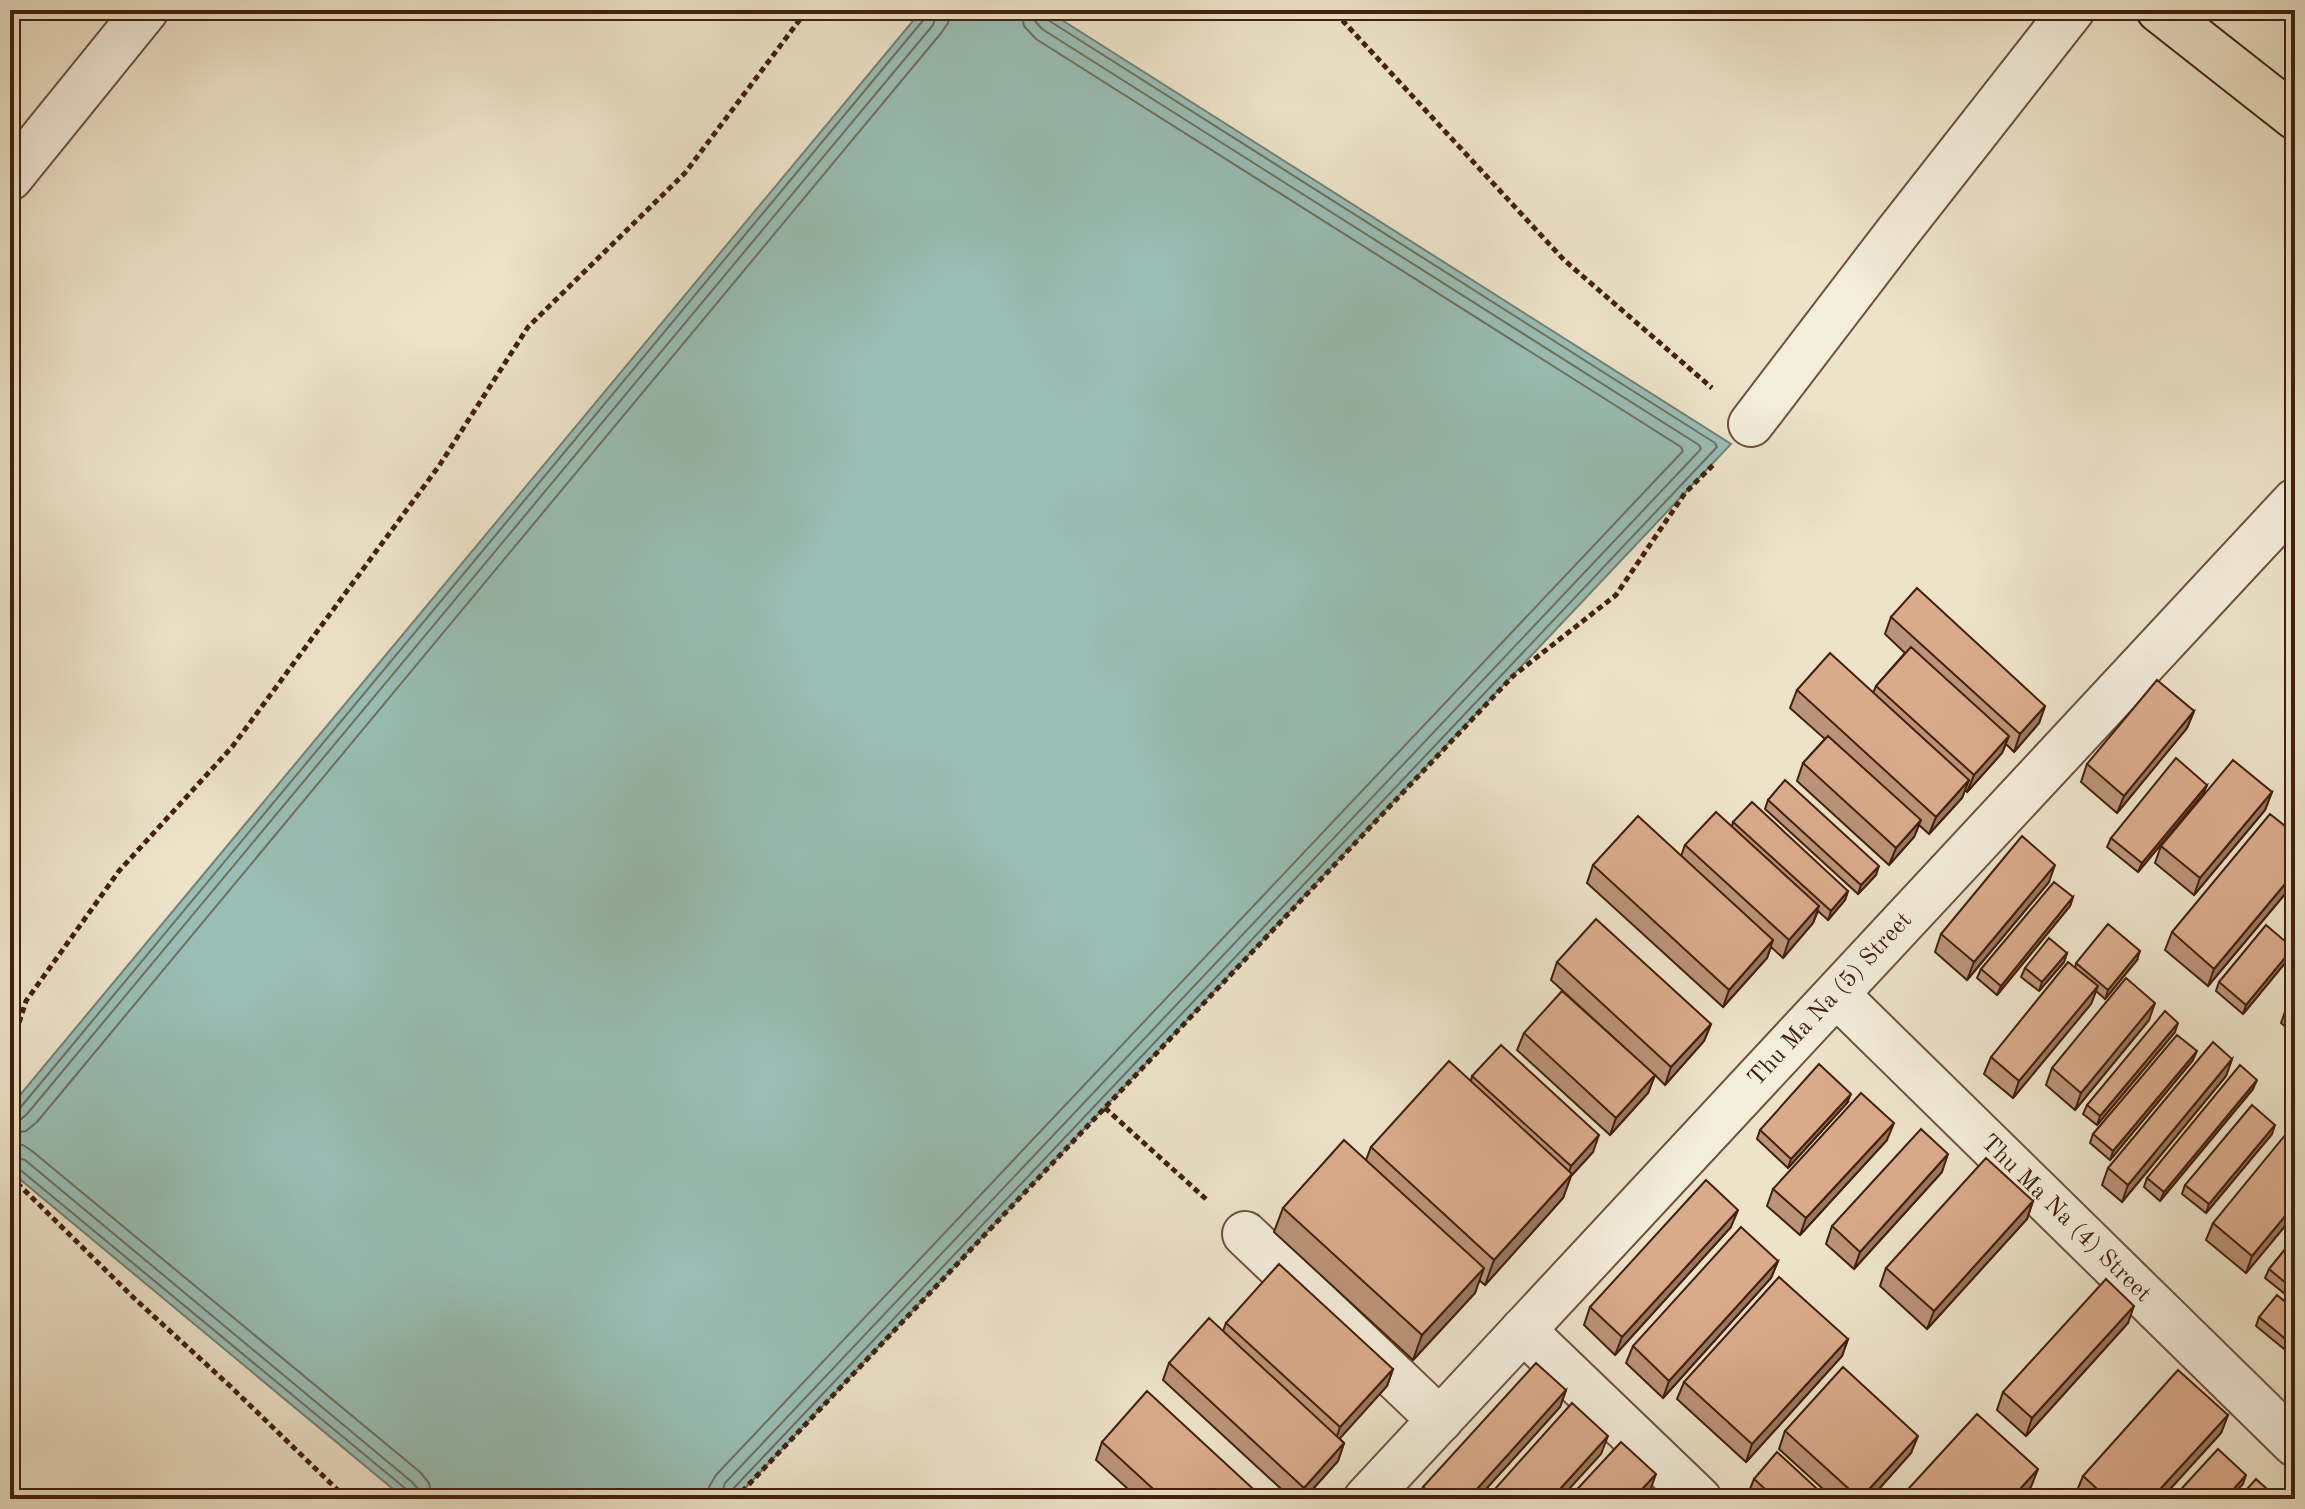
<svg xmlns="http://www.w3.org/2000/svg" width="2305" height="1509" viewBox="0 0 2305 1509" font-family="'Old Standard TT',serif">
	<rect width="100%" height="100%" fill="#ede3c9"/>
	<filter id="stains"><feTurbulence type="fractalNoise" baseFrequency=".0025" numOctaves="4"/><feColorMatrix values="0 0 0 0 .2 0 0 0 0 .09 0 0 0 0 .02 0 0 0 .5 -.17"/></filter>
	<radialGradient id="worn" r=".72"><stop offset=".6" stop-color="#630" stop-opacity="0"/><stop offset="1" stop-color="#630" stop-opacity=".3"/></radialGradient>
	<path fill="#99beb5" stroke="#767f72" stroke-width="2" d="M922,10H1046L1731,444L735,1499H405L10,1171V1107Z"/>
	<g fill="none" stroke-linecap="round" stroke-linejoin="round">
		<path stroke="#6e6f61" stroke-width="2" d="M10,1111L20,1108L925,18L927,10
			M10,1122L20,1120L27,1114L933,25L938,10
			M10,1134L26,1131L37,1122L942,32L948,23L950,10
			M10,1143L23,1145L32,1151L420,1472L429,1483L432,1499
			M10,1155L25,1160L412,1482L418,1489L420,1499
			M10,1165L18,1168L406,1489L409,1499
			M708,1499L709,1487L716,1475L1683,451L1681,447L1036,39L1024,26L1021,10
			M720,1499L725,1483L1701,449L1699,445L1042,29L1035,21L1033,10
			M730,1499L732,1490L1717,447L1715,443L1048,20L1043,10"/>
		<defs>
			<g id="minor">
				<path d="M10,178L146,10"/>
				<path d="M1751,424L1897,233L2072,10"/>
				<path id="s1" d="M1837,995L2295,1444"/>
				<path d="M1245,1234L1440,1420"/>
				<path d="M1523,1330L1699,1499"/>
				<path id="s2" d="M1366,1499L2295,501"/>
			</g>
			<path id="primary" d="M2159,10L2295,117"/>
		</defs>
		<use href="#minor" stroke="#6d513c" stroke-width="48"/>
		<use href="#primary" stroke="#42200d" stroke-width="48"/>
		<path stroke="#42200d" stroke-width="5" stroke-dasharray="6 4" stroke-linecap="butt" d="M1325,10L1343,21L1564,260L1712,388
			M10,1051L26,1001L119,871L232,747L439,466L528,327L685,173L807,10
			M1105,1108L1206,1199
			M10,1176L136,1300L230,1386L347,1499
			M735,1499L1513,676L1616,595L1685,493L1715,463"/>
		<use href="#minor" stroke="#f3eddc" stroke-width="44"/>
		<use href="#primary" stroke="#ede3c9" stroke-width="44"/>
	</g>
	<path fill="#bb9378" stroke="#42200d" stroke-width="2" d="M1891,617L2045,706L2039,723L2014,752L2006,744L2002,753L1967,792L1965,790L1962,798L1929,834L1919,825L1914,837L1889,865L1797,781L1803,763L1825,739L1790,708L1797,690L1873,693L1876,686L1905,653L1885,634Z
		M2194,711L2187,728L2117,813L2081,782L2087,764Z
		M2207,785L2203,794L2138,872L2107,847L2111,838Z
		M2272,792L2265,810L2194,895L2155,863L2161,846Z
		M1768,800L1876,875L1858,894L1765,809Z
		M1733,822L1848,891L1845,900L1828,920L1818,911L1813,923L1783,958L1771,947L1767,958L1723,1007L1587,883L1593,865L1681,856L1685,845L1732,826Z
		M2295,834V882L2208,986L2165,950L2172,932Z
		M2049,882L1967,980L1935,952L1941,934Z
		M2073,897L2070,906L1997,995L1977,978L1981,969Z
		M2067,953L2064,962L2039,991L2021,977L2025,968Z
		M2290,957L2243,1014L2216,991L2219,982Z
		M2137,960L2105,999L2096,991L2091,1004L2013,1098L1984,1074L1991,1057L2075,968L2076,963Z
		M1557,962L1711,1024L1704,1041L1665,1085L1655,1075L1648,1093L1610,1135L1517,1050L1524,1033L1649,1070L1551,980Z
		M2295,997V1035L2281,1023L2287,1006Z
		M2149,1020L2075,1110L2046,1085L2052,1068Z
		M2175,1032L2097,1125L2083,1114L2087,1105Z
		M2232,1059L2226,1076L2122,1202L2102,1185L2108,1168Z
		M2193,1060L2110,1160L2090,1143L2093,1134Z
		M1472,1076L1593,1152L1571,1176L1563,1198L1485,1285L1479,1280L1475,1293L1413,1360L1274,1232L1283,1208L1366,1160L1371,1147L1471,1081Z
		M2253,1089L2160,1201L2144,1187L2147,1178Z
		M1847,1103L1788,1168L1757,1139L1760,1130Z
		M2272,1134L2206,1213L2182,1194L2185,1185Z
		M1887,1140L1800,1235L1767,1206L1773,1189Z
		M1942,1172L1854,1269L1826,1244L1832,1226Z
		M2033,1201L2027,1219L1927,1329L1880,1286L1886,1268Z
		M2295,1214L2246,1273L2206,1240L2213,1223Z
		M1731,1227L1615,1355L1584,1325L1590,1307Z
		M2295,1237V1292L2290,1298L2265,1278L2269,1269Z
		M1778,1261L1771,1278L1663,1398L1626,1363L1633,1346Z
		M2295,1310V1358L2256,1326L2259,1317Z
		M1226,1323L1393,1369L1387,1386L1339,1438L1344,1443L1338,1461L1304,1499H1292L1163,1380L1169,1363L1223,1331Z
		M2128,1323L2026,1436L1997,1410L2003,1392Z
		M1848,1339L1842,1356L1746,1462L1677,1399L1684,1382Z
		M1566,1390L1560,1407L1477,1499H1419L1423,1487Z
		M2228,1415L2221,1433L2161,1499H2083L2076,1493L2083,1476Z
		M1785,1431L1911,1453L1870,1499H1834L1779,1449Z
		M1102,1442L1264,1499H1139L1096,1460Z
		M1754,1479L1828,1499H1751L1747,1496Z"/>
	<path fill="#997861" stroke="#42200d" stroke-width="2" d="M20,10H29L10,31V21Z
		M2045,706L2039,723L2014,752L2020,734Z
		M2194,711L2187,728L2117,813L2124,796Z
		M2009,736L2002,753L1967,792L1974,775Z
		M1969,780L1962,798L1929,834L1936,817Z
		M2207,785L2203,794L2138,872L2142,863Z
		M2272,792L2265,810L2194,895L2200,878Z
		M1921,820L1914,837L1889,865L1896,848Z
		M2055,865L2049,882L1967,980L1974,962Z
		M1879,866L1876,875L1858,894L1861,885Z
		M2295,872V882L2208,986L2214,969Z
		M1848,891L1845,900L1828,920L1831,911Z
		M2073,897L2070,906L1997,995L2001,986Z
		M1819,906L1813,923L1783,958L1789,940Z
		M1773,940L1767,958L1723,1007L1729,990Z
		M2293,948L2290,957L2243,1014L2246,1005Z
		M2140,951L2137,960L2105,999L2108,990Z
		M2067,953L2064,962L2039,991L2042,982Z
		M2098,986L2091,1004L2013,1098L2019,1081Z
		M2155,1003L2149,1020L2075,1110L2081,1093Z
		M2178,1023L2175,1032L2097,1125L2100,1116Z
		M1711,1024L1704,1041L1665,1085L1671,1067Z
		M2197,1051L2193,1060L2110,1160L2113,1151Z
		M2232,1059L2226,1076L2122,1202L2128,1185Z
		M1655,1075L1648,1093L1610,1135L1616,1118Z
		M2257,1080L2253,1089L2160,1201L2164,1192Z
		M1851,1094L1847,1103L1788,1168L1791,1159Z
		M1894,1123L1887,1140L1800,1235L1806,1218Z
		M2275,1125L2272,1134L2206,1213L2209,1204Z
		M1599,1135L1593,1152L1571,1176L1563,1198L1485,1285L1494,1260L1566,1181L1571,1166Z
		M1948,1154L1942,1172L1854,1269L1860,1252Z
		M2033,1201L2027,1219L1927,1329L1934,1311Z
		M2295,1204V1214L2246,1273L2252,1256Z
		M1738,1210L1731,1227L1615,1355L1622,1337Z
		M1778,1261L1771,1278L1663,1398L1669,1381Z
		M1484,1268L1475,1293L1413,1360L1422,1335Z
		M2134,1306L2128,1323L2026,1436L2032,1418Z
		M1848,1339L1842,1356L1746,1462L1752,1444Z
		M1393,1369L1387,1386L1334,1445L1340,1427Z
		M1566,1390L1560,1407L1477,1499H1468Z
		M2228,1415L2221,1433L2161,1499H2151Z
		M1608,1436L1601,1454L1560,1499H1551Z
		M1918,1436L1911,1453L1870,1499H1860Z
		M1344,1443L1338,1461L1304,1499H1300L1304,1488Z
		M2038,1469L2031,1487L2020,1499H2011Z
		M1656,1474L1650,1491L1643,1499H1633Z
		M2246,1475L2243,1484L2229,1499H2225Z"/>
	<path fill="#daab8b" stroke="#42200d" stroke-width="2" d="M10,10H20L10,21Z
		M1917,588L2045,706L2020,734L1891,617Z
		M1911,647L2009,736L1974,775L1876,686Z
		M1830,653L1969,780L1936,817L1797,690Z
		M2157,680L2194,711L2124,796L2087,764Z
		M1828,736L1921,820L1896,848L1803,763Z
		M2176,758L2207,785L2142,863L2111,838Z
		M2233,760L2272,792L2200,878L2161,846Z
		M1785,780L1879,866L1861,885L1768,800Z
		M1752,802L1848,891L1831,911L1733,822Z
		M1716,812L1819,906L1789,940L1685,845Z
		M2270,814L2295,834V872L2214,969L2172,932Z
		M1638,816L1773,940L1729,990L1593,865Z
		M2022,836L2055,865L1974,962L1941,934Z
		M2054,882L2073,897L2001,986L1981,969Z
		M1596,919L1711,1024L1671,1067L1557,962Z
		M2108,924L2140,951L2108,990L2076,963Z
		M2266,925L2293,948L2246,1005L2219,982Z
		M2049,938L2067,953L2042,982L2025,968Z
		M2068,962L2098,986L2019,1081L1991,1057Z
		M2126,978L2155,1003L2081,1093L2052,1068Z
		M1562,991L1655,1075L1616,1118L1524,1033Z
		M2295,997V1012L2287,1006Z
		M2165,1011L2178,1023L2100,1116L2087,1105Z
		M2177,1035L2197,1051L2113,1151L2093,1134Z
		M2213,1042L2232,1059L2128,1185L2108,1168Z
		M1501,1045L1599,1135L1571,1166L1472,1076Z
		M1449,1061L1572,1174L1494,1260L1371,1147Z
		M1819,1064L1851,1094L1791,1159L1760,1130Z
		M2240,1065L2257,1080L2164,1192L2147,1178Z
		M1861,1093L1894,1123L1806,1218L1773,1189Z
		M2252,1105L2275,1125L2209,1204L2185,1185Z
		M2295,1123V1204L2252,1256L2213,1223Z
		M1921,1129L1948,1154L1860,1252L1832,1226Z
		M1344,1140L1484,1268L1422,1335L1283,1208Z
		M1986,1158L2033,1201L1934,1311L1886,1268Z
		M1706,1180L1738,1210L1622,1337L1590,1307Z
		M1741,1227L1778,1261L1669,1381L1633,1346Z
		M2295,1237V1287L2293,1289L2269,1269Z
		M1279,1264L1393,1369L1340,1427L1226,1323Z
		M1779,1277L1848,1339L1752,1444L1684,1382Z
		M2106,1279L2134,1306L2032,1418L2003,1392Z
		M2277,1295L2295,1310V1347L2259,1317Z
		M1209,1318L1344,1443L1304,1488L1169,1363Z
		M1536,1363L1566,1390L1468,1499H1436L1423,1487Z
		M1843,1367L1918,1436L1860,1499L1785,1431Z
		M2178,1370L2228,1415L2151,1499H2108L2083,1476Z
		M1147,1391L1264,1499H1164L1102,1442Z
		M1572,1403L1608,1436L1551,1499H1486Z
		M1977,1414L2038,1469L2011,1499H1899Z
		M1621,1442L1656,1474L1633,1499H1568Z
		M2218,1449L2246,1475L2225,1499H2172Z
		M1777,1452L1828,1499H1776L1754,1479Z
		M2256,1479L2278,1499H2238Z
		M1653,1493L1659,1499H1648Z"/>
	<g text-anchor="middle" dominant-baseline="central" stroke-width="8" stroke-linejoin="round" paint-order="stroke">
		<g font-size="24" fill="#42200d" stroke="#f3eddc">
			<text stroke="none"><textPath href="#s2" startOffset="682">Thu Ma Na (5) Street</textPath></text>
			<text stroke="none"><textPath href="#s1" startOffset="320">Thu Ma Na (4) Street</textPath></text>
		</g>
	</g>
	<rect width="2305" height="1509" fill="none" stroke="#ede3c9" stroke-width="40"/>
	<rect x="12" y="12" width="2281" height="1485" fill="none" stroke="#42200d" stroke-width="4"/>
	<rect x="20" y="20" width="2265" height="1469" fill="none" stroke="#42200d" stroke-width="2"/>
	<rect width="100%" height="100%" filter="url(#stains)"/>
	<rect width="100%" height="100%" fill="url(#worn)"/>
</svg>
